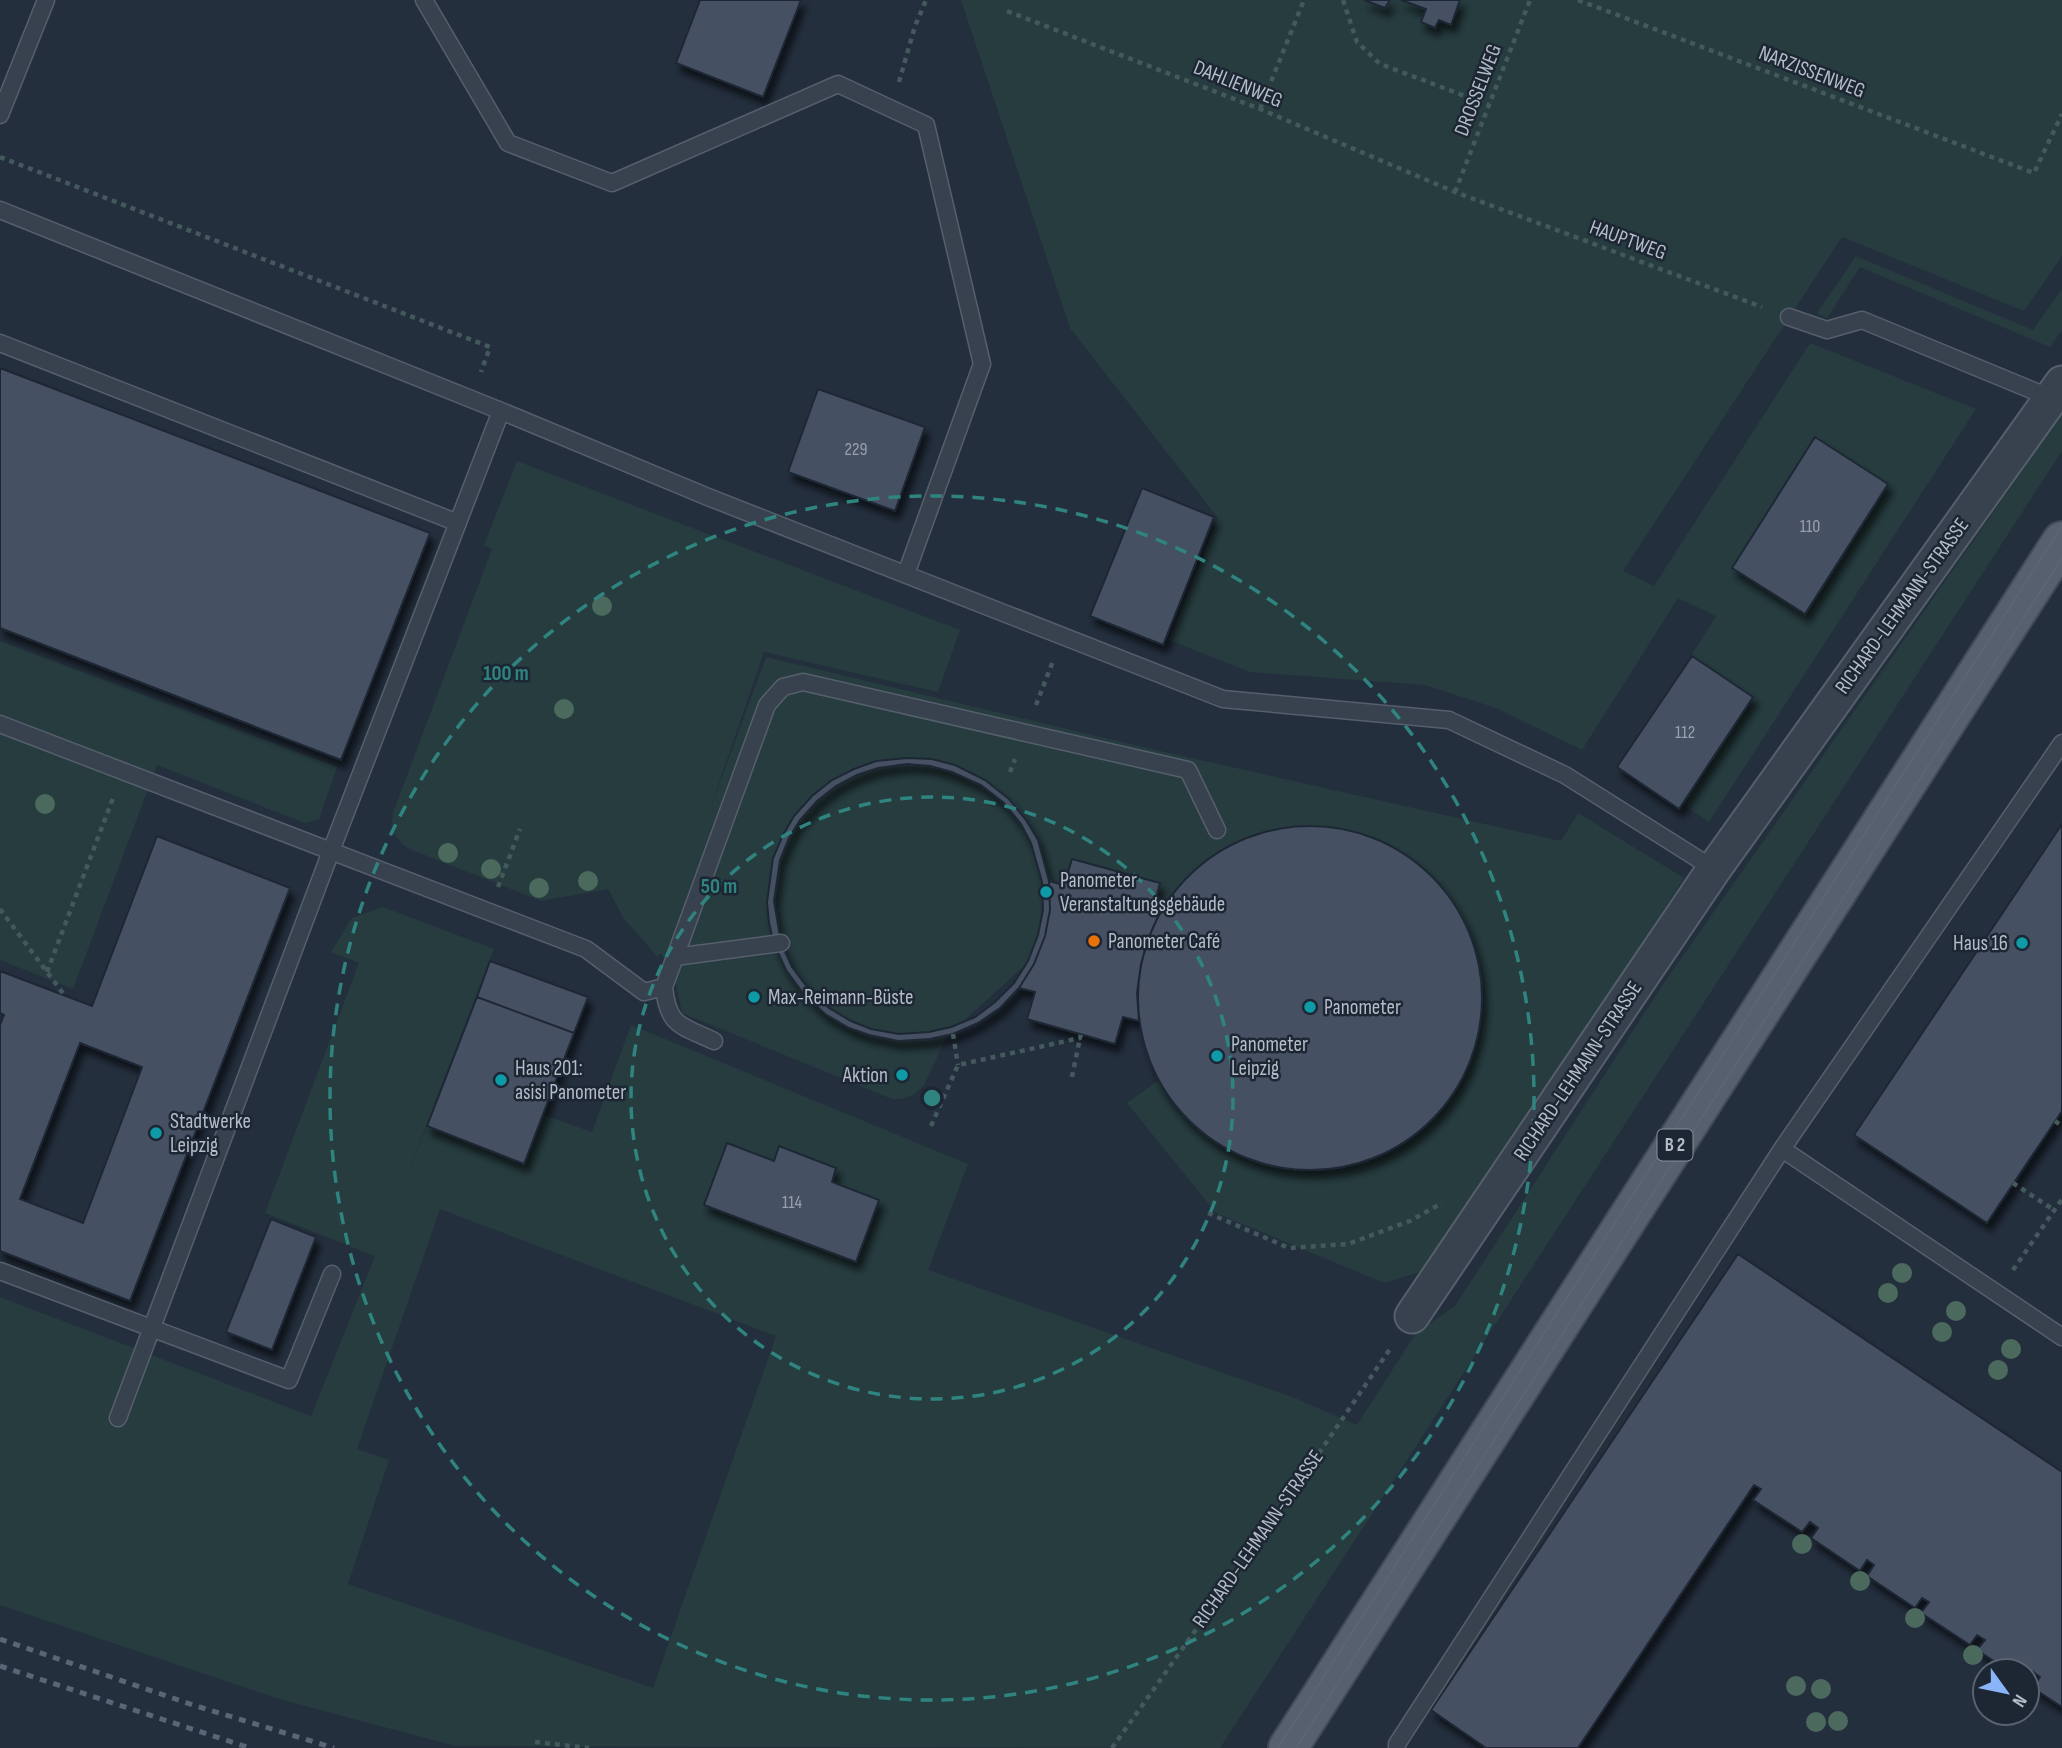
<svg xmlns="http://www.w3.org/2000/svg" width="2062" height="1748" viewBox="0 0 2062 1748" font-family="'Sofia Sans Condensed',sans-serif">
	<defs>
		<filter id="shadow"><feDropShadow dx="4.5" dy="8" stdDeviation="3.5" flood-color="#0009"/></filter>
	</defs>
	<rect width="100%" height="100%" fill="#242f3e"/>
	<path fill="#263c3f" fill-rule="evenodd" d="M961,0H2062V256L2024,311L1842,237L1623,571L1654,586L1810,343L1976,409L1709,822L1682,804L1752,697L1691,656L1716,616L1678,598L1582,750L1496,708L1425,685L1250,672L1169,640L1218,518L1070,328Z
		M1856,256L2033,330L2062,289V330L2050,347L1860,267L1827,318L1817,313Z
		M2062,414V451L1220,1748L455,1746L279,1699L0,1605V1297L311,1416L375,1256L265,1213L359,963L331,952L352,918L383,907L494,949L407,1176L427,1126L524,1164L544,1115L592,1132L631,1025L968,1164L928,1270L1295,1398L1357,1425L1416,1333L1455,1306L1662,986ZM440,1209L776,1336L653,1688L348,1584L389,1460L357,1449Z
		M517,461L960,630L938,692L764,652L708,815L766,657L1147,748L1561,841L1578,813L1684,878L1433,1268L1384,1283L1216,1213L1127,1103L1167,1074L1117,882L947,1036L924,1085L915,1094L902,1099H892L682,1013L672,967L660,953L658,957L624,919L608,889L541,901L412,850L403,845L391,830L393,813L492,549L484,545Z
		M0,641L337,767L319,819L305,823L157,765L73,989L0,960Z"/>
	<path fill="#455162" stroke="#1f2835" stroke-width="2" fill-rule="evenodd" filter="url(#shadow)" d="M700,0H801L763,97L676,63Z
		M1364,0H1390L1385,8Z
		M1401,0H1460L1451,25L1439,20L1435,28L1421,22L1426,9Z
		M0,368L430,533L341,760L0,628Z
		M818,389L925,427L895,511L788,472Z
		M1815,437L1888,484L1805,614L1732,568Z
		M1142,488L1214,517L1163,645L1090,616Z
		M1692,656L1753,697L1679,809L1617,767Z
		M907,758L932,759L955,765L985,780L1009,799L1026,820L1038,840L1049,881L1050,910L1045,936L1034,964L1019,988L1000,1008L978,1023L953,1034L930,1039L898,1041L869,1035L849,1028L825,1014L803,993L786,970L774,944L769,923L767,902L773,858L783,835L794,816L812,796L832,780L854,769L876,761ZM907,764L930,766L952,772L981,785L1004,803L1021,824L1031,843L1042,882L1043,910L1038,935L1028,961L1014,983L995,1002L975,1017L951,1027L929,1032L899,1034L871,1029L851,1021L829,1008L808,988L792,967L781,943L774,901L780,860L789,838L800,820L817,801L836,786L857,775L878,768Z
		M2062,824V1111L1987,1223L1854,1135Z
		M1138 998a172 172 0 1 1 344 0a172 172 0 1 1-344 0Z
		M157,836L290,888L130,1301L0,1251V1025L4,1015L0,1013V971L92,1006ZM80,1043L142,1067L83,1223L20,1199Z
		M1072,859L1160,883L1153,909L1160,912L1149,937L1141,964L1137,993L1139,1021L1123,1017L1115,1044L1027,1019L1035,992L1019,988L1034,964L1045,936L1050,910L1049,881L1064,885Z
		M490,961L588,997L574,1033L477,997Z
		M477,997L574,1033L524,1164L427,1126Z
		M727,1143L774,1161L779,1146L836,1168L832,1182L879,1200L856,1262L704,1205Z
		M271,1219L316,1237L272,1350L226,1332Z
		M1738,1254L2062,1472V1707L2033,1688L2040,1677L2033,1672L2027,1681V1671H2009L1977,1650L1985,1640L1977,1635L1970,1645L1921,1613L1929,1602L1922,1598L1915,1608L1867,1576L1874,1565L1867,1560L1860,1571L1811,1538L1818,1528L1810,1522L1802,1532L1753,1500L1761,1489L1754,1485L1578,1748H1486L1431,1710Z"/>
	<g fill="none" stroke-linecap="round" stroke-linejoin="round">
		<defs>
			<path id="service" d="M424,0L508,143L612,183L838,84L926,125L982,364L906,574
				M0,115L46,0
				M0,210L501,411L708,497L1223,699L1449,720L1565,775L1714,869
				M1789,317L1827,330L1862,320L2051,398
				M0,343L458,523
				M0,724L586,949L644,992L664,987C668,1027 681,1025 714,1041
				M2062,743L1782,1149L2062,1337
				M675,957L781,943
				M664,987L767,705L783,687L803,682L1188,770L1217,830
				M0,1271L289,1380L332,1274
				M118,1418L331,851L501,411
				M1397,1748V1744L1782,1149"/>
			<path id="minor" d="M1412,1316L1714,869L2062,383"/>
			<path id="primary" d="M1288,1748L2062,541"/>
		</defs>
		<use href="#service" stroke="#565f6c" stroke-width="19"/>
		<use href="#minor" stroke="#565f6c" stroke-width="37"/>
		<use href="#primary" stroke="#414a57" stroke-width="42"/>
		<path stroke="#44595c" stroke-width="4.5" stroke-dasharray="5 5" stroke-linecap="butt" d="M1343,0L1357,42L1380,64L1489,105
			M1578,0L2034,173L2062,114
			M1007,11L1260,109L1455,192L1762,307
			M899,82L915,26L926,0
			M1260,109L1304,0
			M0,157L490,347L481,372
			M1455,192L1530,0
			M1036,705L1053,661
			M1010,772L1015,759
			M498,887L520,829
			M0,909L65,996
			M47,972L113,798
			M953,1034L958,1065
			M1072,1077L1080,1038
			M2055,1121L2062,1126
			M931,1126L958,1065L1080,1038L1081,1034
			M2013,1183L2054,1210
			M1208,1213L1289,1248L1348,1244L1410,1221L1442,1203
			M2013,1270L2062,1199
			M535,1742L589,1748
			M1112,1748L1268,1528L1392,1346"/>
		<use href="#service" stroke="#38414e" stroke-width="16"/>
		<use href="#minor" stroke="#38414e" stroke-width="33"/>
		<use href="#primary" stroke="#56606e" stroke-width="38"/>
		<path stroke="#5a6575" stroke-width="2" d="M1278,1748L2062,526
			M1296,1748L2062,558"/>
		<path stroke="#5a6575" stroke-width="5" stroke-dasharray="7 7" stroke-linecap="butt" d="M0,1639L193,1705L334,1748
			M0,1666L250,1748"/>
	</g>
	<g fill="#4b6a5d">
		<circle cx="602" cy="606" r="10"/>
		<circle cx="564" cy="709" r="10"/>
		<circle cx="45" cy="804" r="10"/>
		<circle cx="448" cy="853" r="10"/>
		<circle cx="491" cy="869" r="10"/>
		<circle cx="588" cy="881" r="10"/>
		<circle cx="539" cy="888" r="10"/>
		<circle cx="1902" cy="1273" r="10"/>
		<circle cx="1888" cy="1293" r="10"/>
		<circle cx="1956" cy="1311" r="10"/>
		<circle cx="1942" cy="1332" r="10"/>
		<circle cx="2011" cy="1349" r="10"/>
		<circle cx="1998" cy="1370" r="10"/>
		<circle cx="1802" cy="1544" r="10"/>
		<circle cx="1860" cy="1581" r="10"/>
		<circle cx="1915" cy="1618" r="10"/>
		<circle cx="1973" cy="1655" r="10"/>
		<circle cx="1796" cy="1686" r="10"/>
		<circle cx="1821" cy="1689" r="10"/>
		<circle cx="1838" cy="1721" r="10"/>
		<circle cx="1816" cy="1722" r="10"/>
	</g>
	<g fill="none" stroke="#308480" stroke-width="3.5" stroke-dasharray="12 9">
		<circle cx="932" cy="1098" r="301"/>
		<circle cx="932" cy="1098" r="602"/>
	</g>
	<g fill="#0f9aa8" stroke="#1d2633" stroke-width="2.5">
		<circle cx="1046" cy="892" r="7"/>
		<circle cx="2022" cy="943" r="7"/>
		<circle cx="754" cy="997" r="7"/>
		<circle cx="1310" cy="1007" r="7"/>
		<circle cx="1217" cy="1056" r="7"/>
		<circle cx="902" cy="1075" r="7"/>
		<circle cx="501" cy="1080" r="7"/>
		<circle cx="156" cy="1133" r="7"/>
	</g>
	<circle fill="#e8710a" stroke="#1d2633" stroke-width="2.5" cx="1094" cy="941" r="7"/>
	<g text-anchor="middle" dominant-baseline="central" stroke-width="5" stroke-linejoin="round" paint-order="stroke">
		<g font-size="18" fill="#98a1af">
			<text x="856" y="449">229</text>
			<text x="1810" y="526">110</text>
			<text x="1685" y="732">112</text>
			<text x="792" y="1202">114</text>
		</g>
		<rect fill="#1d2633" stroke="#878f9c" stroke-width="2" x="1657.5" y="1129.5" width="35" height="31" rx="5"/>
		<g font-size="19" font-weight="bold" fill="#b4bcc9">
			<text x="1675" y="1145">B 2</text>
		</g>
		<g font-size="21" fill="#b4bcc9" stroke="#1d2633">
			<text transform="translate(1812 72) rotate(21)">NARZISSENWEG</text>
			<text transform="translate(1238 84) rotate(22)">DAHLIENWEG</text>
			<text transform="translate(1478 90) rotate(-69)">DROSSELWEG</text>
			<text transform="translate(1628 240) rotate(20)">HAUPTWEG</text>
			<text transform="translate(1902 606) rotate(-54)">RICHARD-LEHMANN-STRASSE</text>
			<text transform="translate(1578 1071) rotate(-56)">RICHARD-LEHMANN-STRASSE</text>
			<text transform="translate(1258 1539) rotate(-55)">RICHARD-LEHMANN-STRASSE</text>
		</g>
		<g font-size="21" fill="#b4bcc9" stroke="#1d2633" text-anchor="start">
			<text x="1060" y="880">Panometer<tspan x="1060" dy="24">Veranstaltungsgebäude</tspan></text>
			<text x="1108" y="941">Panometer Café</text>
			<text x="2008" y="943" text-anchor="end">Haus 16</text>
			<text x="768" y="997">Max-Reimann-Büste</text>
			<text x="1324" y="1007">Panometer</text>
			<text x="1231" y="1044">Panometer<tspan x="1231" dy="24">Leipzig</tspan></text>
			<text x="515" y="1068">Haus 201:<tspan x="515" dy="24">asisi Panometer</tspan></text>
			<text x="888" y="1075" text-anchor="end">Aktion</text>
			<text x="170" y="1121">Stadtwerke<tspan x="170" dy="24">Leipzig</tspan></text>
		</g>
	</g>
	<circle cx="932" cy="1098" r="10" fill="#308480" stroke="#1d2633" stroke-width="3.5"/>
	<g font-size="21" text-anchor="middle" font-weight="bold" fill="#308480" stroke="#1d2633" stroke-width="5" stroke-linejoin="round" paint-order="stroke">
		<text x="506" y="680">100 m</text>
		<text x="719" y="893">50 m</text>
	</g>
	<g transform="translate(2006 1692) rotate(123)"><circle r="33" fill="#1d2633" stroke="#59626f" stroke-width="2"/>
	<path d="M0-5L12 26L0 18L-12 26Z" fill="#8ab4f8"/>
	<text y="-10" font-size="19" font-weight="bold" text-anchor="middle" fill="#b4bcc9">N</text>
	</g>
</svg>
